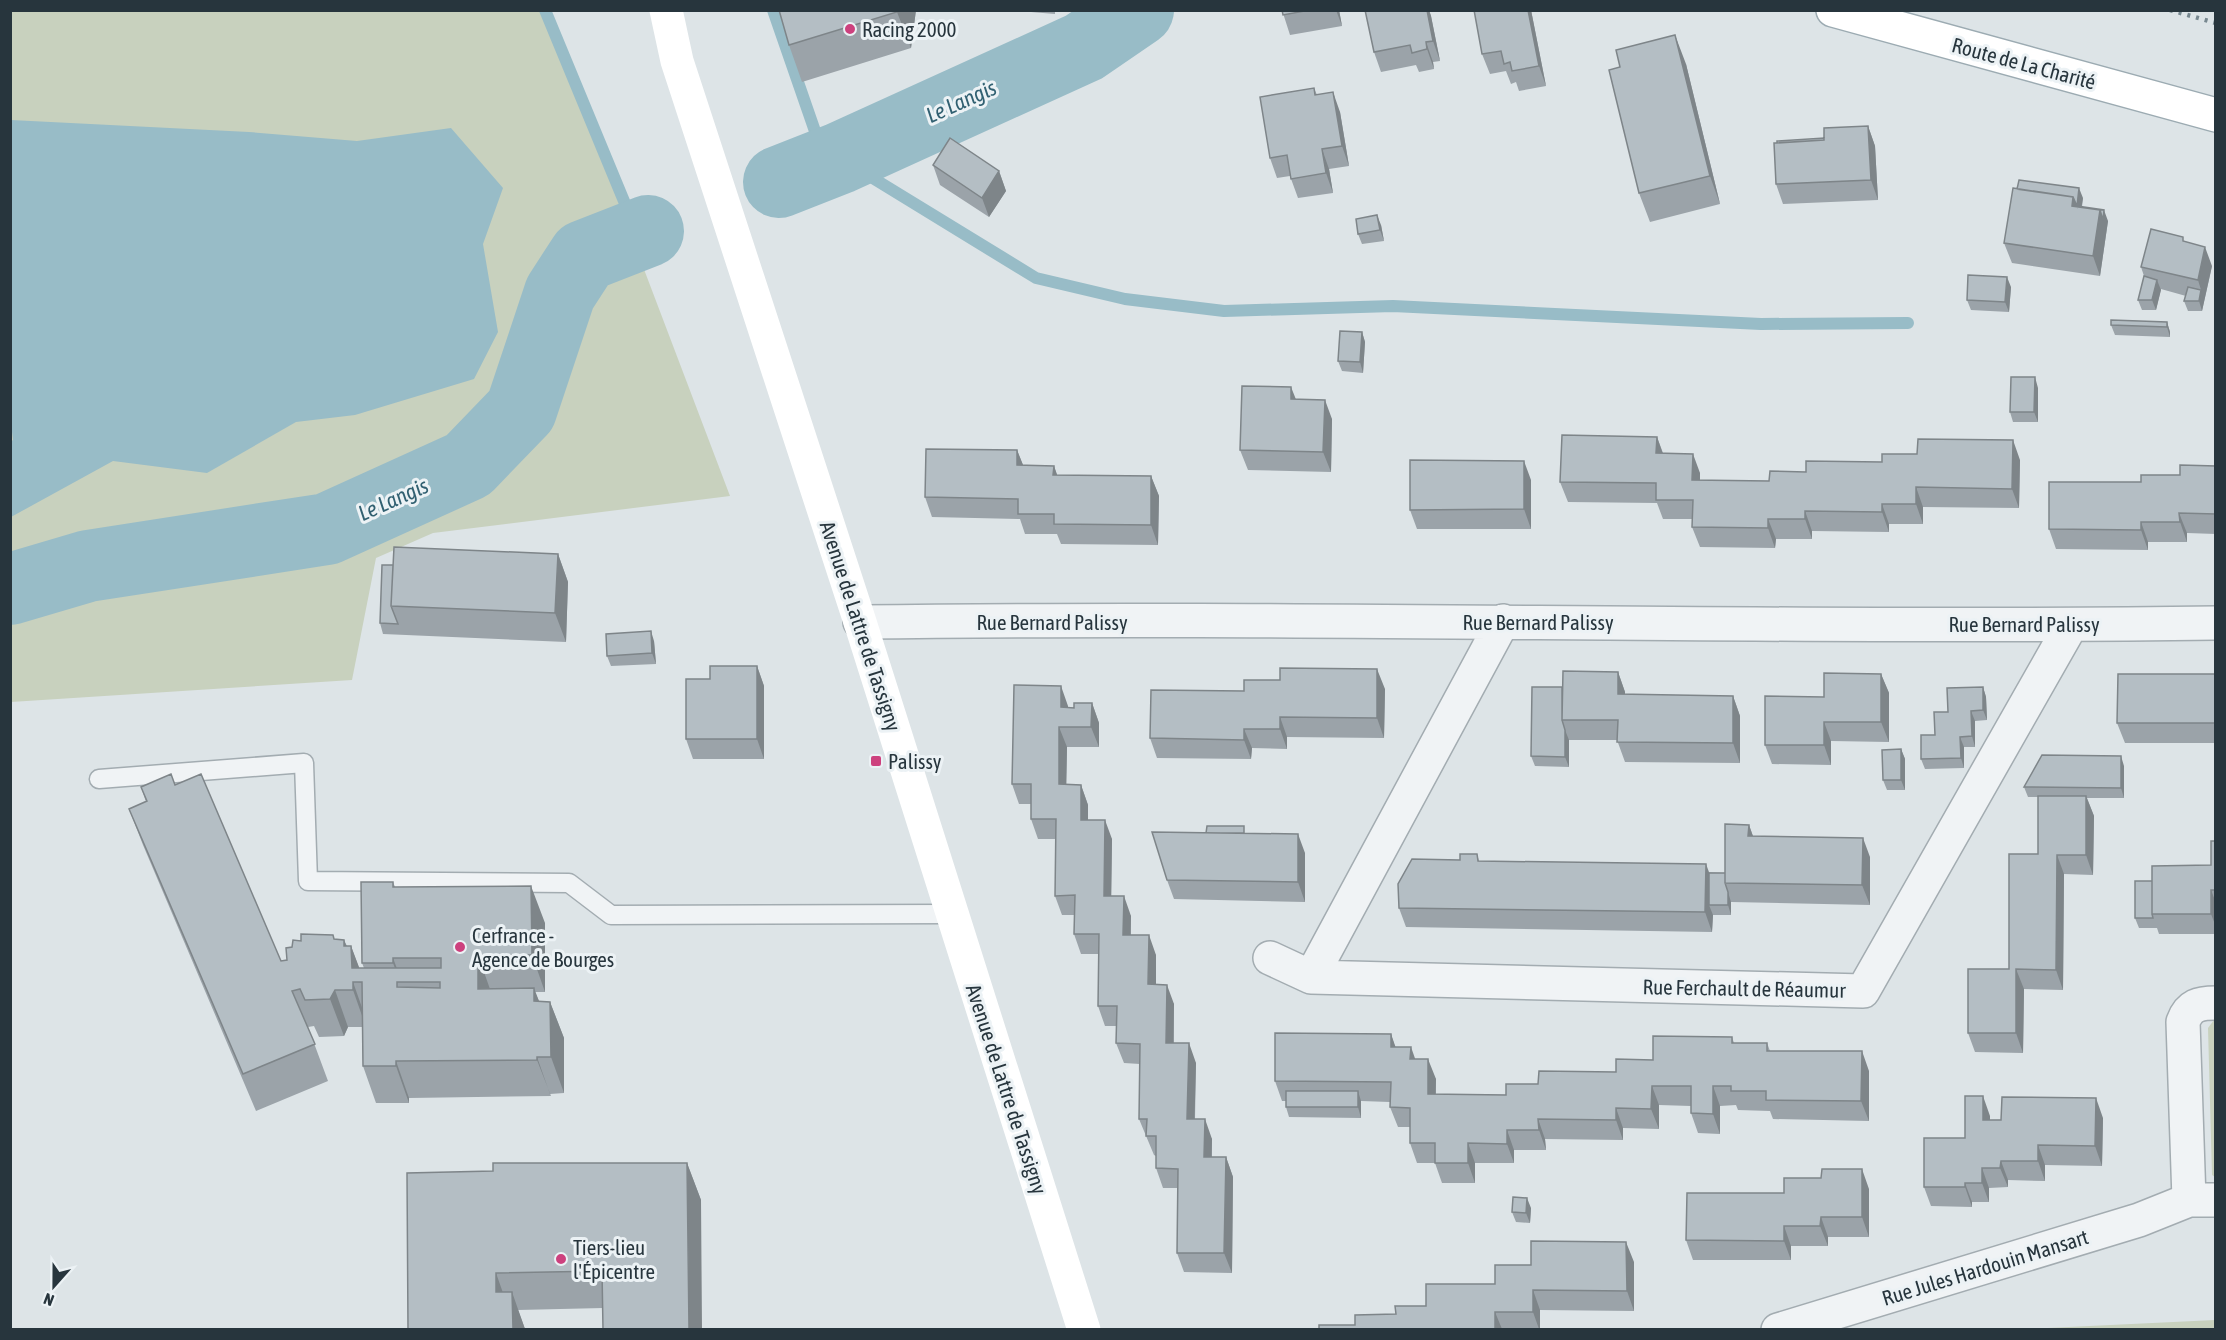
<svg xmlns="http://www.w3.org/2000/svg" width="2226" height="1340" viewBox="0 0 2226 1340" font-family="'Asap Condensed',sans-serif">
	<rect width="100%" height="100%" fill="#dde4e7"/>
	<path fill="#c8d1be" d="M11,11H546L730,496L433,533L376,558L352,680L11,702Z
		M2214,1020H2216L2215,1177L2212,1175L2208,1028Z
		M2215,1320V1329H2028Z"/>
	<path fill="#98bcc7" d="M11,120L249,132L357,141L451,128L503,188L483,244L498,332L474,379L355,415L296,422L207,473L113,461L11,517L10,442L13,440L10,416Z"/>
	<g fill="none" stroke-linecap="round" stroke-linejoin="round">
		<path stroke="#98bcc7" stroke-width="12" d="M545,10L638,235
			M773,10L817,137L840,158L1036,278L1125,299L1224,311L1393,306L1761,324L1908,323"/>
		<path stroke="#98bcc7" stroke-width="72" d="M779,182L840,158L1084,47L1138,10
			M10,589L88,566L327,529L468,465L521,410L560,293L584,256L648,231"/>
		<defs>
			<path id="lane" d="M99,779L304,763L308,881L569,883L611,915L951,914"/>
			<path id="street" d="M1503,621L1311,977L1863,991L2071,625
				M860,622C1312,616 1764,629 2216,623
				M1270,958L1311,977
				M2189,1200L2183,1022C2189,1005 2199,1003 2216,1003
				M1778,1330L2139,1220L2189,1200H2216"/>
			<path id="primary" d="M1833,10L2216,115"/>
		</defs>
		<use href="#lane" stroke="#a3acb1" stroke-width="21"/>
		<use href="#street" stroke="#a3acb1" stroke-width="36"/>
		<use href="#primary" stroke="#9cabb2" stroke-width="36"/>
		<use href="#lane" stroke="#f0f3f5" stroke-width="18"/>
		<use href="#street" stroke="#f0f3f5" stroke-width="33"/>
		<path stroke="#fff" stroke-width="33" d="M666,10L677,61L860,622L1084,1330"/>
		<use href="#primary" stroke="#fff" stroke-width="33"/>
		<path stroke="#778890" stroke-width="4.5" stroke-dasharray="3 6" stroke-linecap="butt" d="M2170,10L2216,23"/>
	</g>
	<path fill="#9ba3a9" d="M779,10H916L911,48L802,82L789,45Z
		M1008,10H1055V14Z
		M1282,10H1339L1342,26L1290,35Z
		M1365,10H1429L1431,16L1440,61L1433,62L1434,69L1419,72L1416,65L1381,72L1374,52Z
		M1531,10L1546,86L1519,91L1516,82L1511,84L1506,71L1490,74L1482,54Z
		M1686,64L1720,204L1650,222L1639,193Z
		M1314,88L1317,95L1340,112L1349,166L1329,169L1333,193L1298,198L1290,176L1277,178L1270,158Z
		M1868,126L1875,146L1878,200L1783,204L1776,184L1824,138Z
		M933,165L999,171L1006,191L989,217L940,185Z
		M2083,198L2082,207L2108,221L2100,276L2012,263L2004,243Z
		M1381,225L1384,241L1362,244L1358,234Z
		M2212,266L2202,311H2188L2184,301L2186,296L2161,289L2156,310H2142L2138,300L2144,276L2141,267Z
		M2011,287L2009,312L1971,310L1967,300Z
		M2167,322L2170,332V337L2115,335L2111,325Z
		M1362,332L1365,342L1363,373L1342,371L1338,361Z
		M2038,388V422H2013L2010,412Z
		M1296,399L1332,419L1331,472L1248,470L1240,450Z
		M1657,437L1663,453L1700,473V480L1769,481L1806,472L1882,462L2020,460L2019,508L1923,507V524H1889V532L1812,531V539H1776L1775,548L1700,547L1692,527L1693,519H1663L1657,503L1568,502L1560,482Z
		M1017,450L1023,465L1054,466L1057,475L1151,476L1159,496L1158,545L1061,544L1057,534H1025L1020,519L932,517L925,497Z
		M2216,466V534L2187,533V542H2148V550L2056,549L2049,529L2180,475Z
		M1531,480V529H1417L1410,510Z
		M558,554L568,582L566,642L383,634L380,623L393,565Z
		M654,641L656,664L611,666L607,656Z
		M757,666L764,686V759H693L686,739L710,679Z
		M1618,672L1625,692V695L1733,696L1740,716V763L1625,762L1617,740H1569V767L1535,766L1531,756L1562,687Z
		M1881,674L1889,693V742L1831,741V765L1772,764L1765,745L1824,697Z
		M2216,674V743H2125L2117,723Z
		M1280,680L1385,689L1384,738L1287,737V749L1252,748L1251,759L1157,758L1150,738L1244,691Z
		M1983,687L1986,697L1987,720L1975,721V747H1964V768L1925,769L1921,759L1948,712Z
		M1092,703L1099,723V747H1067L1066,784L1081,785L1088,805V820L1112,839L1111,896L1131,916V935L1156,955V984L1174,1004V1043L1196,1063L1195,1119L1212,1139V1157H1226L1233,1177L1232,1273L1184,1272L1177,1253L1178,1188H1163L1156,1168V1156L1154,1155L1139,1119L1140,1064L1124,1063L1116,1043L1117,1026H1105L1098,1006L1099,954H1081L1074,934V915H1062L1055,896L1056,839H1038L1031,819V804H1019L1012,784L1068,706V707L1074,708Z
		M1901,749L1905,759V790H1887L1883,780Z
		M2124,766V798H2087L2094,816L2093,875L2064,874L2063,990L2024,989L2023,1053L1975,1052L1968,1033L2009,969L2038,854V797H2028L2024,787Z
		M175,785L281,961L287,960L292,947L301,941L344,940L347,946H351L359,968H364L362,963L393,882L395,887L545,923V992H535L539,1001L550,1002L564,1038V1093L550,1094L551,1096L409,1098V1103H376L363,1066L362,1027H348L344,1036L319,1037L314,1026L308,1027L328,1081L256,1111L143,845L129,809L146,802L141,787Z
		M1749,825L1753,836L1870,857V905L1731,902V915H1713L1712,932L1406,927L1399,908L1460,860L1477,854L1479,861L1725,873Z
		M1247,833L1305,853V902L1174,899L1167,880Z
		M2216,841V934H2159L2157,928H2139L2135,918L2211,865Z
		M1391,1034L1395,1047L1415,1059L1436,1079V1094L1506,1095L1538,1084L1616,1072L1653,1060L1732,1037L1734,1043H1767L1770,1051L1869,1071V1121L1773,1119L1770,1111L1738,1110L1736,1105L1720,1106V1134L1698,1133L1691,1113V1106L1659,1105V1129L1623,1128V1140L1545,1139L1546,1150H1514V1163H1475V1183H1442L1435,1163H1417L1410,1143V1127H1398L1390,1107V1102L1361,1101V1118L1289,1117L1286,1107V1101H1282L1275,1081Z
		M1990,1116V1120L2103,1118L2102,1166L2045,1165V1181L2008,1180V1187L1989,1188V1202H1972V1207L1931,1206L1924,1187L1965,1138Z
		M687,1163L701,1200L603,1308L518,1310L525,1329H408L493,1171Z
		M1869,1189V1237H1828V1246H1791V1260H1693L1686,1240L1784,1193Z
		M1531,1208L1530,1223L1516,1222L1512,1212Z
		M1634,1262V1311L1540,1310V1329H1319L1355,1325L1426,1306L1495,1284L1531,1265Z"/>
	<path fill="#7e8589" d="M898,10H916L911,48L897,12Z
		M1336,10H1339L1342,26Z
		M1427,10H1429L1431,16L1440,61L1433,41Z
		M1528,10H1531L1546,86L1539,66Z
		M1675,35L1686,64L1720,204L1710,176Z
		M1426,42L1433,62L1434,69L1427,49Z
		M1333,92L1340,112L1349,166L1342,146Z
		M1868,126L1875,146L1878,200L1871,180Z
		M1322,149L1329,169L1333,193L1326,173Z
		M999,171L1006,191L989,217L982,198Z
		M2079,188L2083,198L2080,216L2072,206L2073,197Z
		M2100,210H2104L2108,221L2100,276L2093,256Z
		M1377,215L1381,225L1384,241L1380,230Z
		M2205,247L2212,266L2202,311L2199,301L2201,290L2198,280Z
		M2007,277L2011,287L2009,312L2005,302Z
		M2157,280L2161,290L2156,310L2152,300Z
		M2167,322L2170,332V337L2167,327Z
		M1362,332L1365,342L1363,373L1360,362Z
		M2035,377L2038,388V422L2034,412Z
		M1291,387L1299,407L1291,399Z
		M1325,400L1332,419L1331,472L1323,452Z
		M1657,437L1664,457L1656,453Z
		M2013,440L2020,460L2019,508L2012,489Z
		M1017,450L1025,470L1017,465Z
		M1693,454L1700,473V499L1692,480Z
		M1524,461L1531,480V529L1524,509Z
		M1054,466L1061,486L1053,475Z
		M1151,476L1159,496L1158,545L1151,525Z
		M1916,487L1923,507V524L1916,504Z
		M1882,504L1889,524V532L1882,512Z
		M1805,511L1812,531V539L1805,519Z
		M2179,513L2187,533V542L2180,522Z
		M1768,519L1776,539L1775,548L1768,528Z
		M2141,522L2148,542V550L2141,530Z
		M558,554L568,582L566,642L555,613Z
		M651,631L654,641L656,664L652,653Z
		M757,666L764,686V759L757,739Z
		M1377,669L1385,689L1384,738L1377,718Z
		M1618,672L1625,692V714L1618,694Z
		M1881,674L1889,693V742L1881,722Z
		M1061,686L1068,706V727L1061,707Z
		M1983,687L1986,697L1987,720L1983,710Z
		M1733,696L1740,716V763L1733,743Z
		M1092,703L1099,723V747L1091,727Z
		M1971,711L1975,721V747L1972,736Z
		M1280,717L1287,737V749L1280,729Z
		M1824,722L1831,741V765L1824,745Z
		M1059,727L1067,747L1066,804L1059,784Z
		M1244,729L1252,748L1251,759L1244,740Z
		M1565,730L1569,740V767L1565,757Z
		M1960,737L1964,747V768L1961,758Z
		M1901,749L1905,759V790L1901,780Z
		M2121,756L2124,766V798L2121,788Z
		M1081,785L1088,805V839L1081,820Z
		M2086,796L2094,816L2093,875L2086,855Z
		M1105,820L1112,839L1111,916L1104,896Z
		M1749,825L1756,845L1748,836Z
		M1298,834L1305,853V902L1298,882Z
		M1863,838L1870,857V905L1862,885Z
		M2057,855L2064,874L2063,990L2056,970Z
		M1706,864L1713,883L1709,905L1713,915L1712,932L1705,912Z
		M531,886L545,923V992L532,955Z
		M2211,890L2216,903V927L2211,914Z
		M1728,892L1731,902V915L1728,905Z
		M1124,896L1131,916L1130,955L1123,935Z
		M1149,935L1156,955V1004L1148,984Z
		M344,940L352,960L351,946L365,983L357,982L344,946Z
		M478,955L491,992L478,989Z
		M393,958L402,982H400L393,963Z
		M2016,969L2024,989L2023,1053L2016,1033Z
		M353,982L366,1019V1027L353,990Z
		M1167,985L1174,1004L1173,1063L1166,1043Z
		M534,988L548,1025L534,1001Z
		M335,990L348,1027L344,1036L330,999Z
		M550,1002L564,1038V1093L551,1057Z
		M1391,1034L1398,1054L1391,1047Z
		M1189,1043L1196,1063L1194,1139L1187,1119Z
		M1411,1047L1418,1067L1410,1059Z
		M1862,1051L1869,1071V1121L1861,1101Z
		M537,1057L550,1094L551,1096L537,1060Z
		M1428,1059L1436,1079L1435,1114L1428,1094Z
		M396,1061L409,1098V1103L396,1066Z
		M1652,1086L1659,1105V1129L1651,1109Z
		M1713,1086L1720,1106V1134L1713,1114Z
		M1358,1091L1361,1101V1118L1358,1107Z
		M1983,1096L1990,1116V1139L1983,1120Z
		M2096,1098L2103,1118L2102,1166L2095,1146Z
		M1616,1108L1623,1128V1140L1616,1120Z
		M1205,1119L1212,1139L1211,1177L1204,1157Z
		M1538,1119L1545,1139L1546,1150L1539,1130Z
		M1507,1130L1514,1150V1163L1507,1144Z
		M1468,1143L1475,1163V1183L1468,1163Z
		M2038,1145L2045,1165V1181L2038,1161Z
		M1226,1157L1233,1177L1232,1273L1224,1253Z
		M2001,1161L2008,1180V1187L2000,1168Z
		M687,1163L701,1200L702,1329H689Z
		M1982,1168L1989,1188V1202L1982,1183Z
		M1862,1169L1869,1189V1237L1862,1217Z
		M1965,1183L1972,1202V1207L1965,1187Z
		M1527,1198L1531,1208L1530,1223L1526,1213Z
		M1821,1217L1828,1237V1246L1820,1226Z
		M1784,1226L1791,1246V1260L1784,1241Z
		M1626,1242L1634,1262V1311L1627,1291Z
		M496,1273L509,1310L496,1292Z
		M1533,1290L1540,1310V1329H1539L1533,1312Z
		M512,1292L525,1329H513Z
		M1495,1312L1502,1329H1495Z"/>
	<path fill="#b4bec4" stroke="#7e8589" stroke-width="1.5" fill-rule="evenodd" d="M779,10H898L897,12L789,45Z
		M1282,10H1310L1283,15Z
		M1365,10H1427L1433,41L1426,42L1427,49L1412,53L1410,45L1374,52Z
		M1474,10H1528L1539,66L1512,71L1510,62L1504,64L1501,51L1482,54Z
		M1675,35L1710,176L1639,193L1609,70L1620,67L1616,50Z
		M1314,88L1315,95L1333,92L1342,146L1322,149L1326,173L1291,179L1287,155L1270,158L1260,97Z
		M1868,126L1871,180L1776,184L1774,143L1824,140V128Z
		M950,138L999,171L982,198L933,165Z
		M1824,138V140L1777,143V141Z
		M2019,180L2079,188L2077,206L2073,197L2017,189Z
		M2013,188L2073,197L2072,206L2100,210L2093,256L2004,243Z
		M2077,206L2104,210L2103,220L2100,210Z
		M1377,215L1380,230L1358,234L1356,219Z
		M2151,229L2183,237V241L2205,247L2198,280L2141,267Z
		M1968,275L2007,277L2005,302L1967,300Z
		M2144,276L2157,280L2152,300H2138Z
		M2188,287L2201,290L2199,301H2184Z
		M2111,320L2167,322V327L2111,325Z
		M1340,331L1362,332L1360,362L1338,361Z
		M2011,377H2035L2034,412H2010Z
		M1242,386L1291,387V399L1325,400L1323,452L1240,450Z
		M1562,435L1657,437L1656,453L1693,454L1692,480L1769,481L1770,471L1806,472V461L1882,462V454H1917L1918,439L2013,440L2012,489L1916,487V504H1882V512L1805,511V519H1768V528L1692,527L1693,500H1656V483L1560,482Z
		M926,449L1017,450V465L1054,466L1053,475L1151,476V525L1054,524V514H1018V499L925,497Z
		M1410,460L1524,461V509L1410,510Z
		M2180,465L2216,466V514L2179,513L2180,522H2141V530L2049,529V482H2141V475H2180Z
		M394,547L558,554L555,613L391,606Z
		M382,565H393L391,606L398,624L380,623Z
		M651,631L652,653L607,656L606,634Z
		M710,666H757V739H686V679H710Z
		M1280,668L1377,669V718L1280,717V729H1244V740L1150,738L1151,690L1244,691V680H1280Z
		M1563,671L1618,672V694L1733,696V743L1617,742L1618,720H1562Z
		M1824,673L1881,674V722H1824V745H1765V696L1824,697Z
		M2118,674H2216V723H2117Z
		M1014,685L1061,686V707L1074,708V703H1092L1091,727H1059V784L1081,785V820H1105L1104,896H1124L1123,935H1149L1148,984L1167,985L1166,1043H1189L1187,1119H1205L1204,1157H1226L1224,1253H1177L1178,1169L1156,1168V1136H1146L1147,1119H1139L1140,1044L1116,1043L1117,1006H1098L1099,934H1074L1075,895L1055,896L1056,819H1031V784H1012Z
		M1532,687H1562V720L1565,730V757L1531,756Z
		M1983,687V710L1971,711L1972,736L1960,737L1961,758L1921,759V735H1935L1934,712H1948L1947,688Z
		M1901,749V780H1883L1882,750Z
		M2042,755L2121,756V788L2024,787Z
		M171,774L175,785L201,774L281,961L287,960L286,948L292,947L293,940L301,941V934L333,935L334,939L344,940V946H351L352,968H441V958H393V963H362L361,882H393V887L531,886L532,955H478V989L534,988V1001L550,1002L551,1057H537V1060L396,1061V1066H363L362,982H353V990H335L330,999L305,1000L300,989L292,991L315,1044L243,1074L129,809L147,801L141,787ZM397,982H440V988L397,987Z
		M2038,796H2086V855H2057L2056,970L2016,969V1033H1968V969H2009V854H2038Z
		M1725,824L1749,825L1748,836L1863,838L1862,885L1725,883Z
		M1207,826H1244V833H1206Z
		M1152,832L1298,834V882L1167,880Z
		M2211,841H2216V890H2211V914H2152V866L2211,865Z
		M1460,854H1477L1478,861L1706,864L1705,912L1399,908L1398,884L1412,859L1460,860Z
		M1709,873H1725V883L1728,892V905H1709Z
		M2135,881H2152V914L2153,918H2135Z
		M1275,1033L1391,1034V1047H1411L1410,1059H1428V1094L1506,1095V1084H1538L1539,1071L1616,1072V1059L1653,1060V1036L1732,1037V1043H1767V1051H1862L1861,1101L1766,1100V1091H1731V1086H1713V1114L1691,1113V1086H1652L1651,1109L1616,1108V1120L1538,1119L1539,1130H1507V1144L1468,1143V1163H1435V1143H1410V1108L1390,1107L1391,1082L1275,1081Z
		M1286,1091H1358V1107H1286Z
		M1965,1096H1983V1120H2001L2002,1097L2096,1098L2095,1146L2038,1145V1161H2001L2000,1168H1982V1183H1965V1187H1924V1138H1965Z
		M493,1163H687L689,1329H603L602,1271L496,1273V1292H512L513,1329H408L407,1173L493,1171Z
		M1822,1169H1862V1217H1821L1820,1226H1784V1241L1686,1240L1687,1193H1784V1178H1821Z
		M1513,1197L1527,1198L1526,1213L1512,1212Z
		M1531,1241L1626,1242L1627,1291L1533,1290V1312H1495V1329H1319V1325H1355V1315L1396,1314L1395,1306H1426V1284H1495V1265H1531Z"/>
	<g fill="#cd417e" stroke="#ecf2f5" stroke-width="2">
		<circle cx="850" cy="29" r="6"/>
		<rect x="870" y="755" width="12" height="12" rx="3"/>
		<circle cx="460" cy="947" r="6"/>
		<circle cx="561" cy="1259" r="6"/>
	</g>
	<g text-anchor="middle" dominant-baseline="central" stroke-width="6" stroke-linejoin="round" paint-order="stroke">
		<g font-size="21" fill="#27353d" stroke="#ecf2f5" text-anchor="start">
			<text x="862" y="29">Racing 2000</text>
			<text x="888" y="761">Palissy</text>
			<text x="472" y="935">Cerfrance -<tspan x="472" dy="24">Agence de Bourges</tspan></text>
			<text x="573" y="1247">Tiers-lieu<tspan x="573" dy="24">l'Épicentre</tspan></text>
		</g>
		<g font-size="21" fill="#27353d" stroke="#ecf2f5">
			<text transform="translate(2024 63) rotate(15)">Route de La Charité</text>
			<text x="1052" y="622">Rue Bernard Palissy</text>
			<text x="1538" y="622">Rue Bernard Palissy</text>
			<text x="2024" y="624">Rue Bernard Palissy</text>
			<text transform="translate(861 626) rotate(72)">Avenue de Lattre de Tassigny</text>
			<text transform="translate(1744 988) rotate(1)">Rue Ferchault de Réaumur</text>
			<text transform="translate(1007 1089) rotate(72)">Avenue de Lattre de Tassigny</text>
			<text transform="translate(1985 1267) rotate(-17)">Rue Jules Hardouin Mansart</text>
		</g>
		<g font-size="22" font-style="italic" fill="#316071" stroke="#ecf2f5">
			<text transform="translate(961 101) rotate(-24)">Le Langis</text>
			<text transform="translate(393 499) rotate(-24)">Le Langis</text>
		</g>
	</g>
	<rect width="2226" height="1340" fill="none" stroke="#27353d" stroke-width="24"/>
	<g transform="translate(54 1286) rotate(201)" stroke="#ecf2f5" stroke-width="4.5" paint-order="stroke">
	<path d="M0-4.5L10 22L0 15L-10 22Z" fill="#27353d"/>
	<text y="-9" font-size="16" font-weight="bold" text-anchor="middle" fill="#27353d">N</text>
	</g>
</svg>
